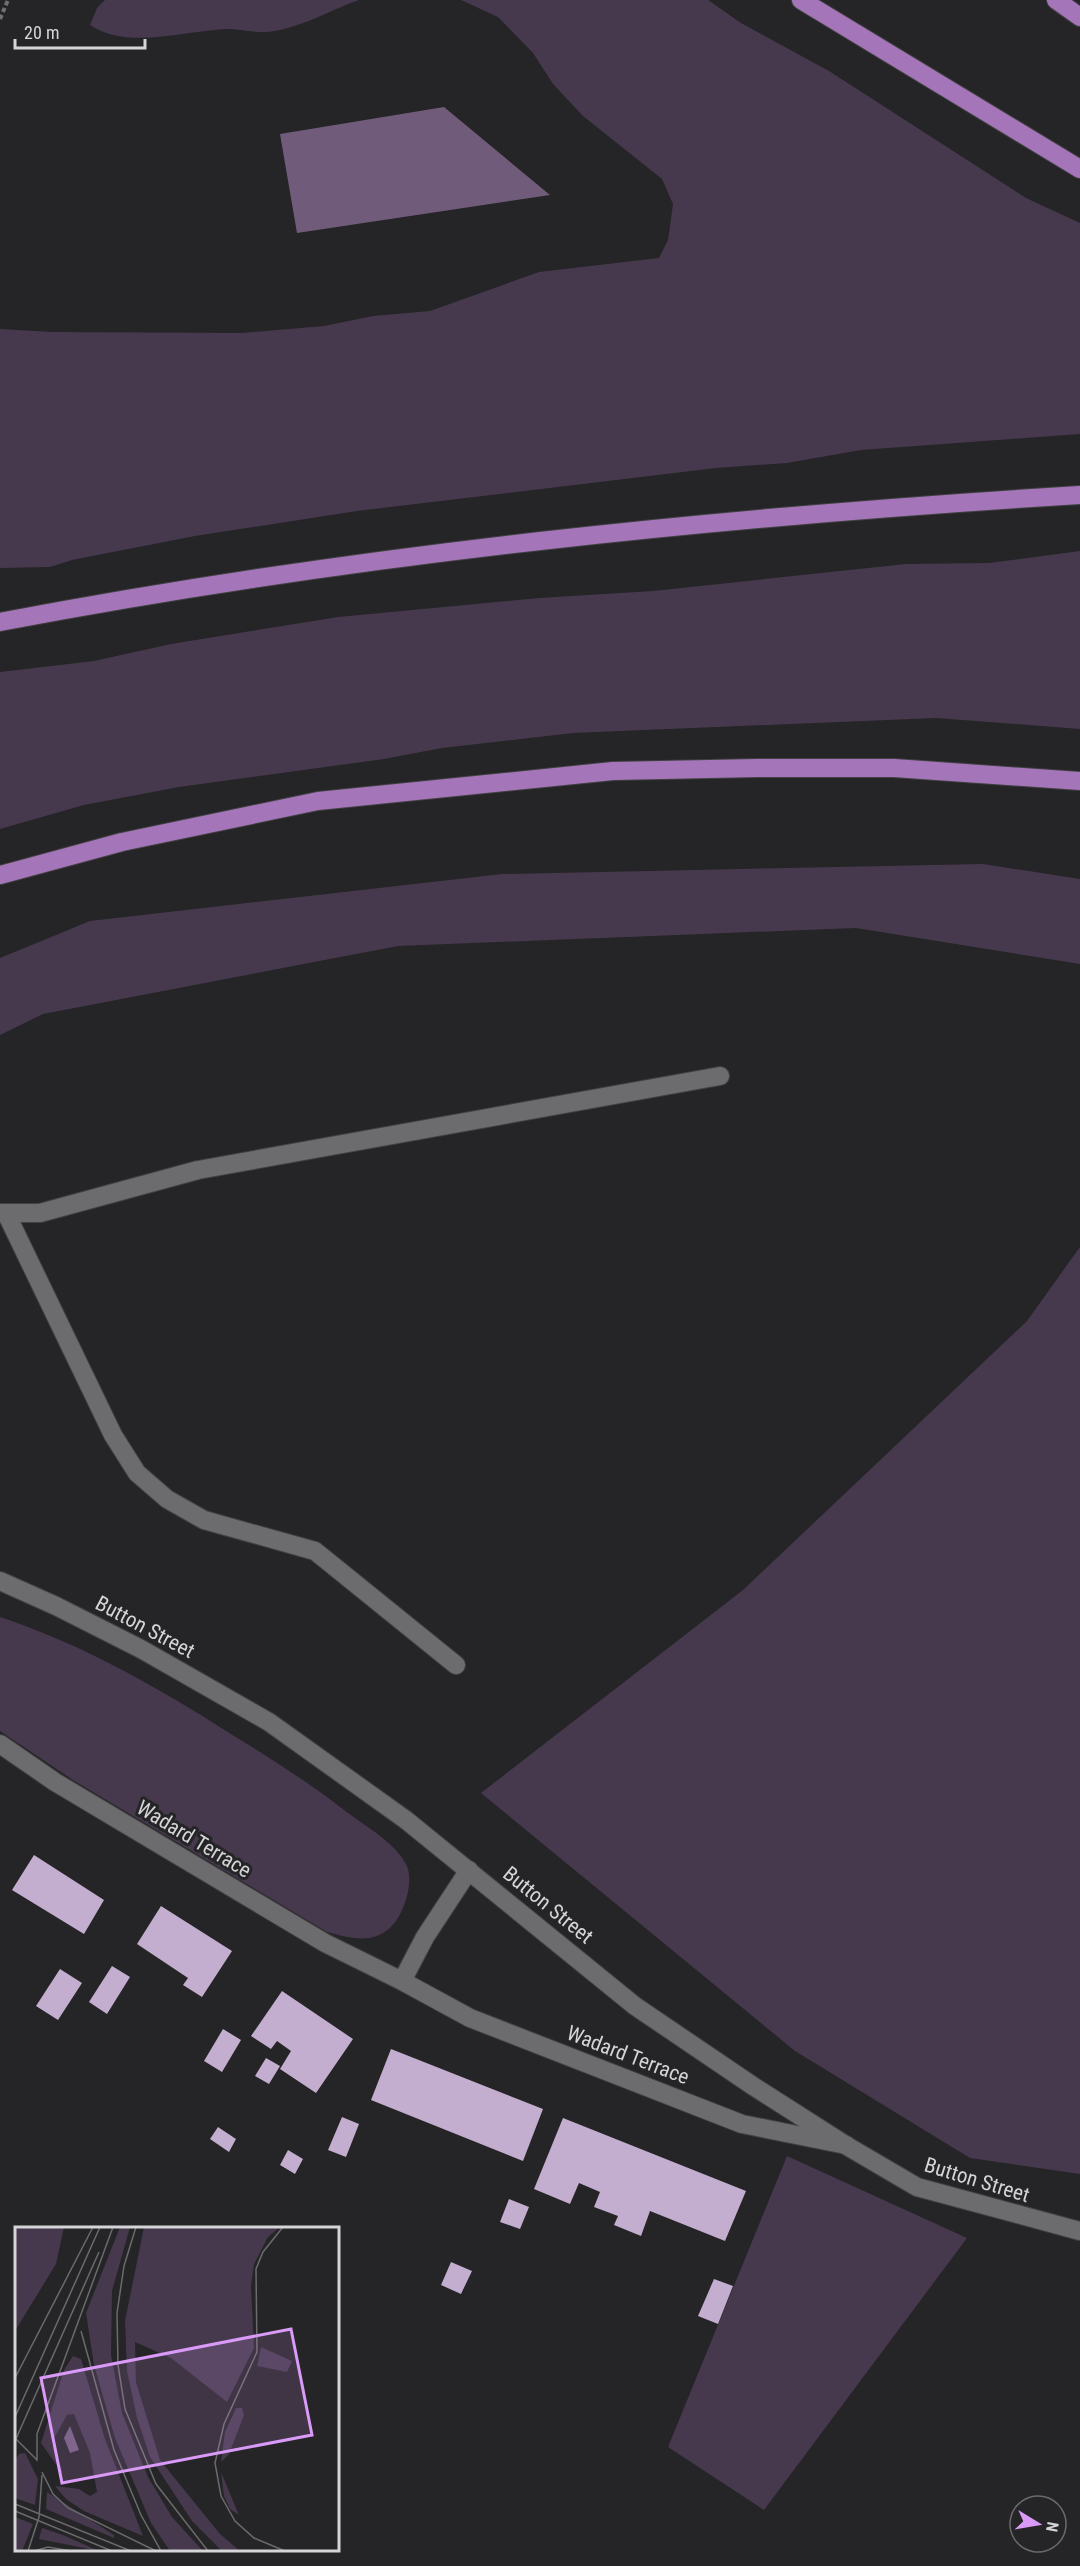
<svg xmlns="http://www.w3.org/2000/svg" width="1080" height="2566" viewBox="0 0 1080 2566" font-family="'Roboto Condensed',sans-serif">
	<rect width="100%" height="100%" fill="#252426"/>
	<path fill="#46394d" d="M105,0H359C328,11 301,28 268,32C254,33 240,29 226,29C185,31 126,50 90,25L97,8Z
		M461,0H708L741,23L829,71L1026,198L1080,223V434L861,450L787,463L716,468L357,511L195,536L72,560L50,567L0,568V329L53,332L241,333L324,326L373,316L430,311L539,272L659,258L668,240L673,204L662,179L583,116L553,84L533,53L498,17Z
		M1080,551V729L936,718L573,733L442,748L384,759L179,787L84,805L0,829V672L94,661L171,644L338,617L539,598L653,591L906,564L989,563Z
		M983,864L1080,879V964L856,928L398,946L43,1014L0,1035V958L90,921L502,874Z
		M1080,1247V2174L970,2158L795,2051L481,1793L743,1590L1027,1321Z
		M0,1617C82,1644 159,1688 231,1734C272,1759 311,1784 348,1813C368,1828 394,1842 406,1864C415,1881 404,1914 391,1927C371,1945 351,1938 327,1932L73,1780L0,1731Z
		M787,2156L967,2238L764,2510L668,2447Z"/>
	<path fill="#705c7a" d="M444,107L550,195L297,233L280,134Z"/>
	<path fill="#c4aecf" d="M34,1855L104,1900L84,1934L12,1890Z
		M161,1906L232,1951L202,1997L183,1985L188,1978L137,1944Z
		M112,1966L130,1977L107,2014L89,2002Z
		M60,1969L82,1983L58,2020L36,2006Z
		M282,1991L353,2039L316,2093L280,2069L291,2051L277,2041L271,2049L251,2036Z
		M223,2029L241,2040L222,2072L204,2061Z
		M391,2049L543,2109L523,2161L371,2100Z
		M266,2058L280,2066L269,2084L255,2076Z
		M342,2117L359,2124L346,2157L328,2150Z
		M563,2118L746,2191L725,2241L650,2211L641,2236L614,2225L618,2216L594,2207L600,2192L579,2183L570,2204L534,2189Z
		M218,2127L236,2139L229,2152L210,2139Z
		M288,2150L303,2159L295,2174L280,2165Z
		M509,2199L529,2207L520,2229L500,2222Z
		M451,2262L472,2271L461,2294L441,2285Z
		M714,2279L733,2286L718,2324L698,2316Z"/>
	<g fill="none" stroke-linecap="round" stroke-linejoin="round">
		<defs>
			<path id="service" d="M0,1213H40L198,1170L720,1076
				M6,1213L113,1435L137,1473L167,1499L204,1520L315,1551L456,1665"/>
			<path id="minor" d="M0,1744L55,1782L325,1943L402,1981L425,1937L469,1870
				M402,1981L470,2018L742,2124L846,2145"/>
			<path id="tertiary" d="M0,1581L56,1606L141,1649L269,1722L406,1820L635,2006L753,2086L847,2146L917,2187L1080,2231"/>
			<path id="motorway" d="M801,0L1080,169
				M1056,0L1080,17
				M0,622C356,554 719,517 1080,495
				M0,875L122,842L318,801L613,771L757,768H894L1080,781"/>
		</defs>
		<use href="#service" stroke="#424143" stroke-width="20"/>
		<use href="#minor" stroke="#424143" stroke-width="20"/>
		<use href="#tertiary" stroke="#424143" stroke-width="20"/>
		<use href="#motorway" stroke="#424143" stroke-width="20"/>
		<path stroke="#717072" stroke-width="4" stroke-dasharray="4.5 3" stroke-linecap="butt" d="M0,19L8,0"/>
		<use href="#service" stroke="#6c6b6d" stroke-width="18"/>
		<use href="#minor" stroke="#6c6b6d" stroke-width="18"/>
		<use href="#tertiary" stroke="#6c6b6d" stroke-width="18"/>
		<use href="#motorway" stroke="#a476b9" stroke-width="18"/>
	</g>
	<g text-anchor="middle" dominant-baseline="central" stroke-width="6" stroke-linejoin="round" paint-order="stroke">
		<g font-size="21" fill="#d5d4d6" stroke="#252426">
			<text transform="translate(145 1627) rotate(28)">Button Street</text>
			<text transform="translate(194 1839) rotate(31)">Wadard Terrace</text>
			<text transform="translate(548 1905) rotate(39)">Button Street</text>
			<text transform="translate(628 2055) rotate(21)">Wadard Terrace</text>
			<text transform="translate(977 2180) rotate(17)">Button Street</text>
		</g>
	</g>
	<g transform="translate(15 2227)">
		<rect width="324" height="324" fill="#252426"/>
		<path d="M0,0H49L41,37L0,104ZM105,0H115L97,64L96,128L107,186L133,250L157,290L188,324H155L136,296L100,211L79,138L71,86ZM129,0H265L253,10L239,37L236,59L239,121L212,175L156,131L120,115L121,155L145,233L205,307L225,324H207L177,294L135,230L122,191L112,144L110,94ZM246,120L277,134L272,145L242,139ZM58,129L66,132L90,212L128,309L69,284L51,272L40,259L64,262L75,269L82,265L75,226L59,187L52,188L37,215L48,247L26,216L49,143ZM221,181H227L229,188L214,227L206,235L210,205ZM10,226L23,252L20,278L0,271V233L4,227ZM206,245L213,262L224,288L215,282L209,269ZM32,265L99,308V311L31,282ZM0,290L18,297L7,324H0ZM27,301L48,308L84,324L24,312Z" fill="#46394d"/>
		<path d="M55,199L64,223L55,226L49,211Z" fill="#705c7a"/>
		<path fill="none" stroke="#6b6a6c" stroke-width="1.5" d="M121,0L109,39L102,86L103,138L110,182L141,257L193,324M268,0L248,25L241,42L242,125L209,197L200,236L206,269L220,294L239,311L270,324M66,104L99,223L126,288L146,324M0,151L78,0M0,190L85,0M0,211L22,233M0,214L84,25M22,234V207L98,0M27,245L38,267L53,281L141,324M0,277L116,324M0,284L97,324M13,324L24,290L27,248M19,324L33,320L56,324"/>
		<path fill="#da9af7" fill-opacity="0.15" stroke="#da9af7" stroke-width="3" d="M276,102L297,208L47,256L26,151Z"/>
		<rect width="324" height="324" fill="none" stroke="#d5d4d6" stroke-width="3"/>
	</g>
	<g transform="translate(1038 2524) rotate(101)"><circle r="28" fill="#252426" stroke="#6b6a6c" stroke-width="1.5"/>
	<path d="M0-4.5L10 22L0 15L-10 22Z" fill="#da9af7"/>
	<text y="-9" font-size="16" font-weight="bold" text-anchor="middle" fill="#d5d4d6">N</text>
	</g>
	<path d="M15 39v9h130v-9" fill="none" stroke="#d5d4d6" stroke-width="3"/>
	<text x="24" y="39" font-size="18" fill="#d5d4d6" stroke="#252426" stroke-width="4.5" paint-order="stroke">20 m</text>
</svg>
